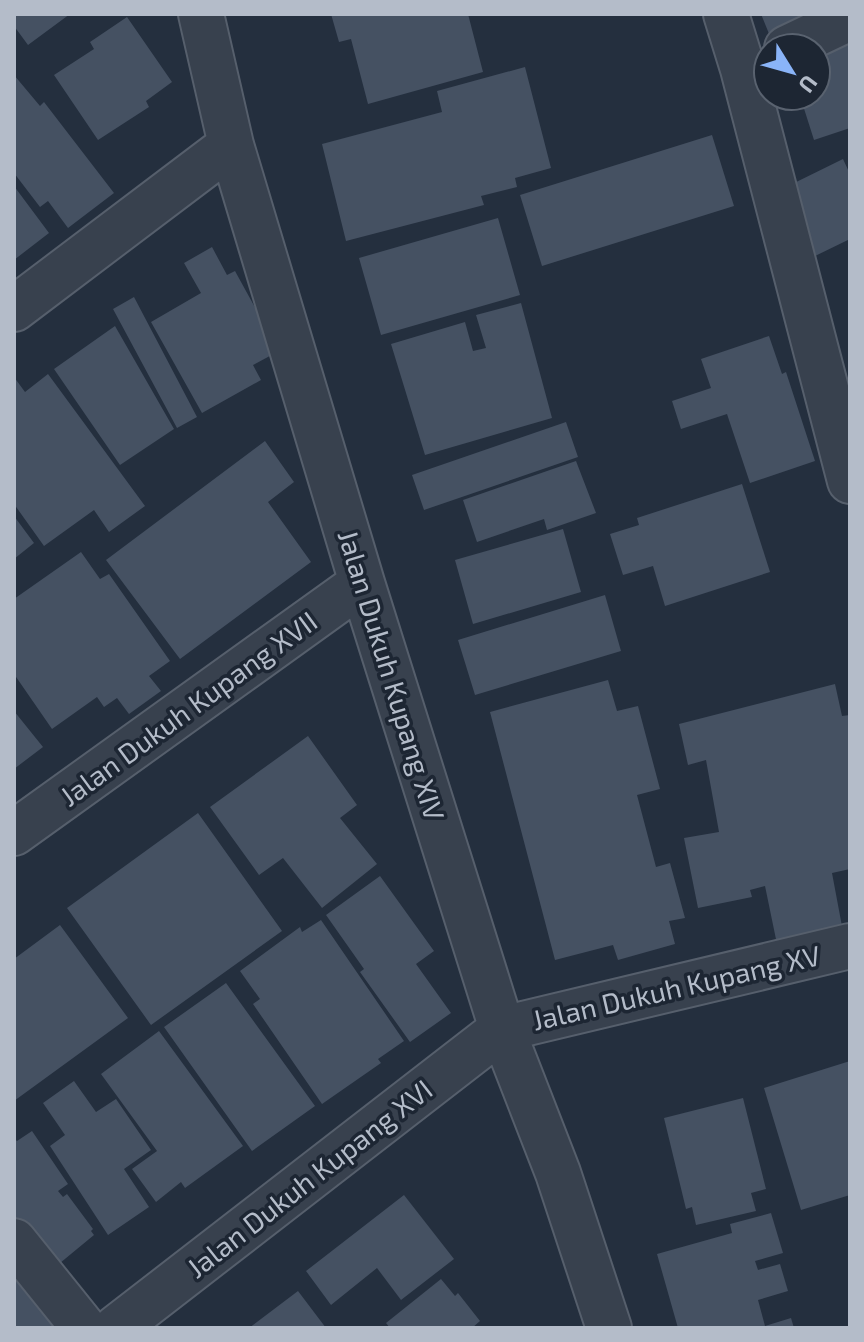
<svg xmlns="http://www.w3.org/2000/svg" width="864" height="1342" viewBox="0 0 864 1342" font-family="'Exo 2',sans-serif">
	<rect width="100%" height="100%" fill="#242f3e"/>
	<path fill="#455162" d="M14,14H70L28,45L14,26Z
		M331,14H468L483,72L368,104L351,39L339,42Z
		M761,14H849L774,46Z
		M127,17L172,82L146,101L149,107L98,140L54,75L94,49L90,42Z
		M850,42V128L814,140L800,96H816V53Z
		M525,67L551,168L515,178L517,187L481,196L484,205L346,241L322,144L442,112L437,91Z
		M14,75L40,106L44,102L114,193L68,228L48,201L40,207L14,173Z
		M712,135L734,206L542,266L520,195Z
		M843,159L850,174V239L813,257L782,189Z
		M14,186L49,233L14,260Z
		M498,218L520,295L381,335L359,258Z
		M212,247L227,275L235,271L279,351L253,365L261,380L202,413L151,322L201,293L184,263Z
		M134,297L197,417L177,428L113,309Z
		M521,303L552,418L425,455L391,344L465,322L473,351L486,348L476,315Z
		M115,326L174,429L120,465L54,369Z
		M769,336L782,374L786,372L815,461L750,483L727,414L681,429L672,401L711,388L701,359Z
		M48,374L145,506L109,532L94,510L44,546L14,504V377L25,392Z
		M566,422L578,457L424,510L412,475Z
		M265,441L294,482L268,502L311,562L180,659L106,560Z
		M576,461L596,513L547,530L544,519L477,542L463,500Z
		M742,484L770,572L665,606L653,566L623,575L610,534L639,525L637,518Z
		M14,516L34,543L14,559Z
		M563,529L581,592L473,624L455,560Z
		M81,552L100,579L109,574L170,661L149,676L161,691L129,714L117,698L104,707L97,697L52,729L14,674V599Z
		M605,595L621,651L475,695L458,640Z
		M608,680L617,711L638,706L660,789L637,795L656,867L670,863L685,918L669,921L675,944L618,960L613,945L555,960L490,712Z
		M835,684L842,716L850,715V869L832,873L844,937L778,949L765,886L750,890L752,897L698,908L684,838L719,832L706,760L688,765L679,724Z
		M14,711L43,747L14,769Z
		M308,736L357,805L340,818L377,864L322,908L283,858L259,875L210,807Z
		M198,813L282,931L151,1025L67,908Z
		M380,876L434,951L416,964L451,1013L410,1042L360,972L364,969L326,915Z
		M321,920L404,1041L378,1059L381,1063L322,1104L253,1004L260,999L240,971L300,927L302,932Z
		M60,925L128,1018L14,1101V959Z
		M226,983L315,1106L252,1151L164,1027Z
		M159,1031L243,1146L185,1188L181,1182L156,1202L132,1169L157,1151L101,1074Z
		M850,1061V1195L801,1210L764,1088Z
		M74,1081L96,1112L116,1099L151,1150L124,1169L149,1207L108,1235L50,1146L65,1135L43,1103Z
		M743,1098L766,1189L751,1193L756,1211L696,1225L692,1207L686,1209L664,1118Z
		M32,1131L68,1184L58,1191L63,1197L67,1194L93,1229L91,1231L94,1235L54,1268L14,1220V1138L17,1141Z
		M404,1195L454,1259L401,1300L377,1268L331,1305L306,1271Z
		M771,1213L783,1253L755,1261L758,1270L780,1264L788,1291L758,1300L765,1326L791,1318L794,1328H678L657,1254L732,1233L730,1224Z
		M14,1260L61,1321L52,1328H14Z
		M441,1279L455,1296L458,1293L480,1321L472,1328H390L386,1323Z
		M298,1291L326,1328H249Z"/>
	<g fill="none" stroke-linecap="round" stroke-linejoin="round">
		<defs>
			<path id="minor" d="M201,14L231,145L362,583L502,1029L558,1173L609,1328
				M726,14L743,69L850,481
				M787,48L850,18
				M14,309L231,145
				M14,833L362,583
				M14,1241L84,1328
				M116,1328L502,1029L850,946"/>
		</defs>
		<use href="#minor" stroke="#565f6c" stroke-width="48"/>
		<use href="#minor" stroke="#38414e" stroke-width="44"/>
	</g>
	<g text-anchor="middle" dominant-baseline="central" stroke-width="7" stroke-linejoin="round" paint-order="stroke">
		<g font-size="28" fill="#b4bcc9" stroke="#1d2633">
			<text transform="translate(392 675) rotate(73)">Jalan Dukuh Kupang XIV</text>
			<text transform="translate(188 708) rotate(-36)">Jalan Dukuh Kupang XVII</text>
			<text transform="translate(676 987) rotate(-13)">Jalan Dukuh Kupang XV</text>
			<text transform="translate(309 1178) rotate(-38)">Jalan Dukuh Kupang XVI</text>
		</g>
	</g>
	<rect width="864" height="1342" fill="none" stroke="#b4bcc9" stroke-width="32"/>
	<g transform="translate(792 72) rotate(127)"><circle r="38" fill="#1d2633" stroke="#59626f" stroke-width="2"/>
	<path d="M0-6L14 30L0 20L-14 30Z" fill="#8ab4f8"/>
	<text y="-12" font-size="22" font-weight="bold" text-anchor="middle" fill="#b4bcc9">U</text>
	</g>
</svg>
